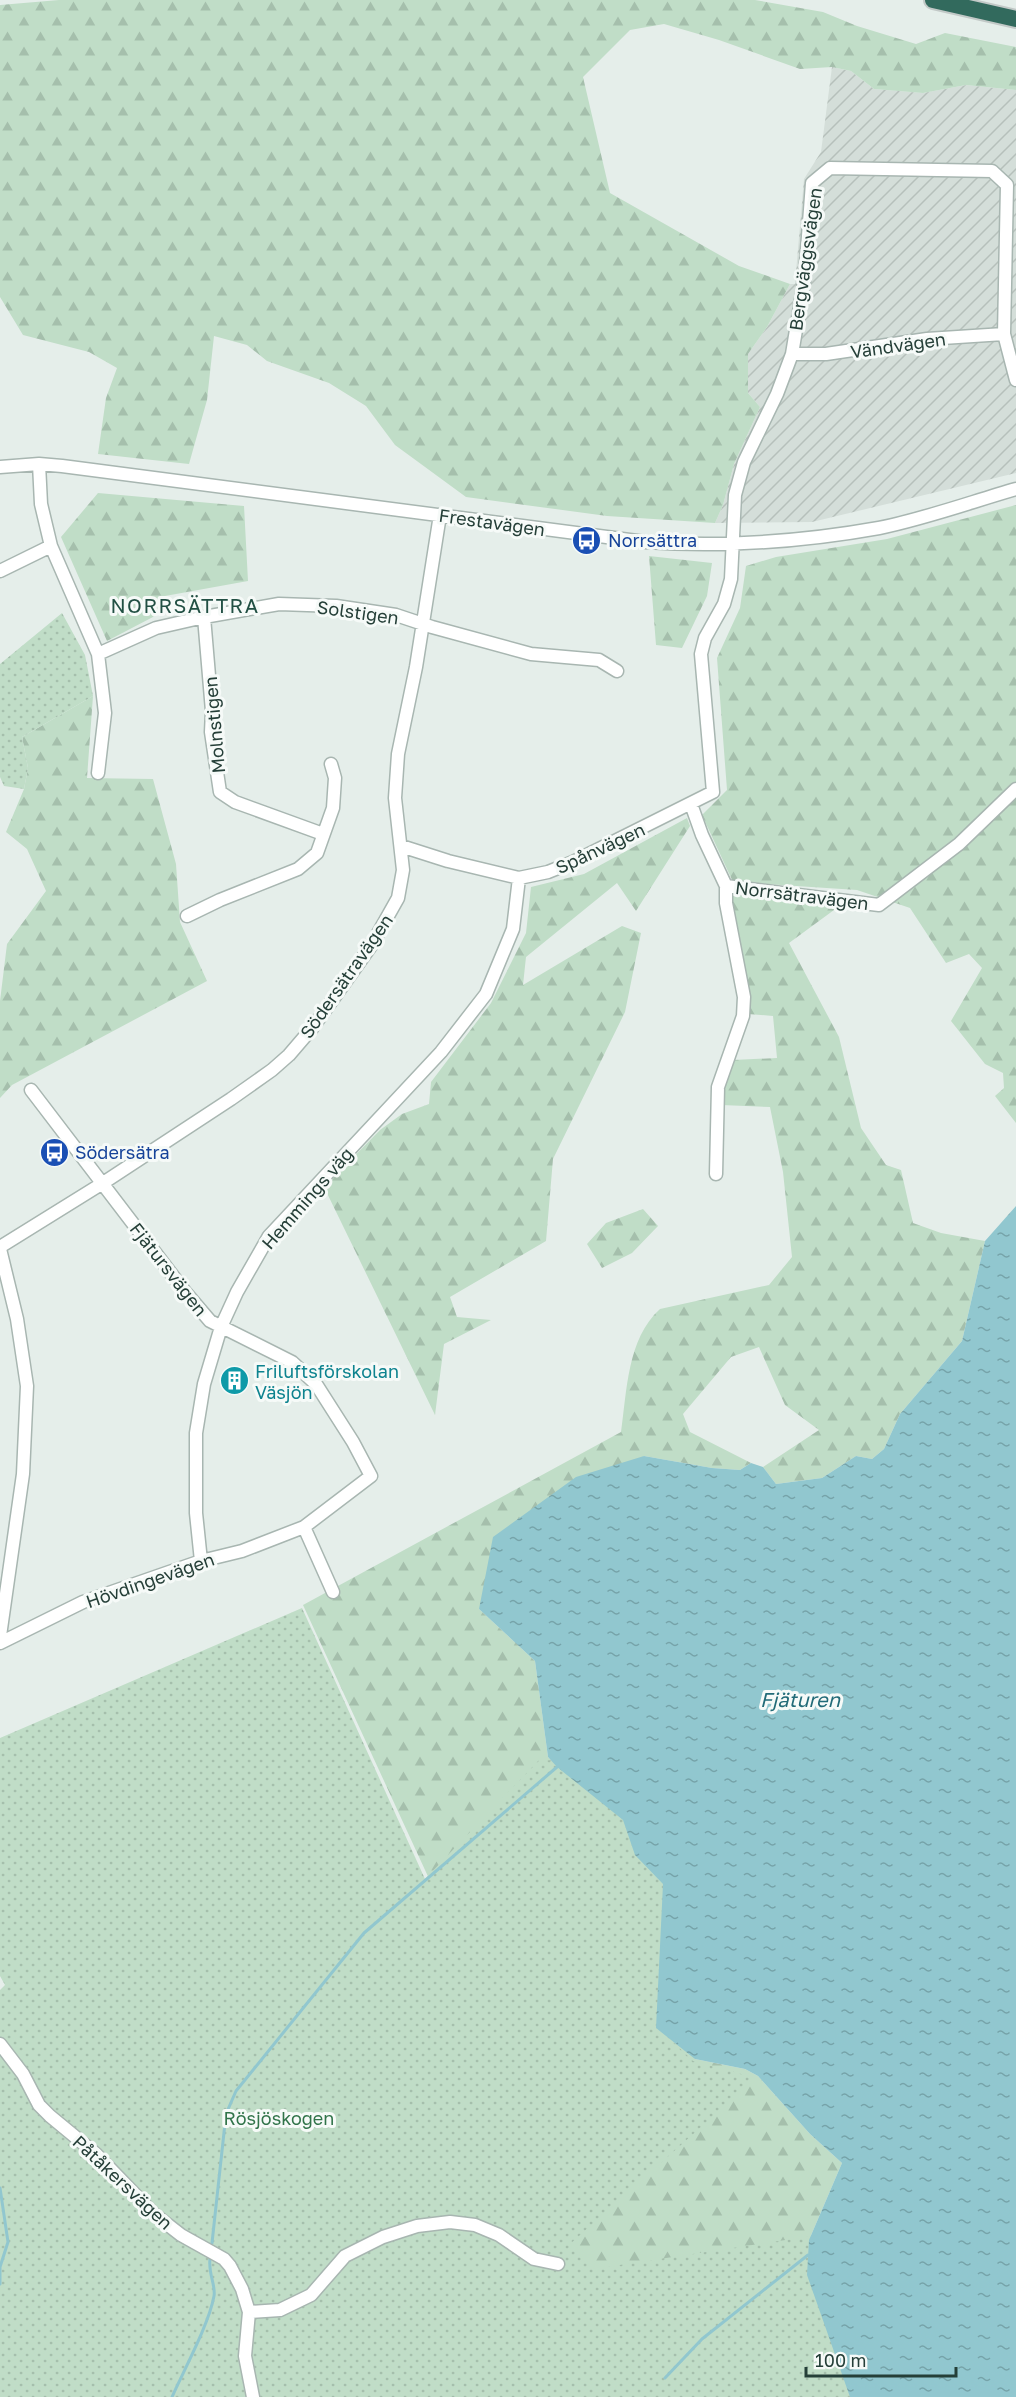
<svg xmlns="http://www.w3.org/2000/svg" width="1016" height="2397" viewBox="0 0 1016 2397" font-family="'Golos Text',sans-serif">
	<defs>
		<pattern id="industrial-furrows" width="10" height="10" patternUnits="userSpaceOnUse" patternTransform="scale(1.5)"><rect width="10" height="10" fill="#d4ded9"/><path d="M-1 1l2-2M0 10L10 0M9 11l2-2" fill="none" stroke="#b6c0bb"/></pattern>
		<pattern id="forest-firs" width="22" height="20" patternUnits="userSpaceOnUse" patternTransform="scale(1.5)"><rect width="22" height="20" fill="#c0ddc7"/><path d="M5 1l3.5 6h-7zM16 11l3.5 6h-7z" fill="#a5bfac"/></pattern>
		<pattern id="park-dots" width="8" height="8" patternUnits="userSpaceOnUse" patternTransform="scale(1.5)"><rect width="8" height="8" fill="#c0ddc7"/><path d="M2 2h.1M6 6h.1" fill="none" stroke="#a5bfac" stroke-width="1.8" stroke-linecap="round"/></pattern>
		<pattern id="water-ripples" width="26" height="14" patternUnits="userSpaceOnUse" patternTransform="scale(1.5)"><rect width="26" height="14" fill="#91c7cf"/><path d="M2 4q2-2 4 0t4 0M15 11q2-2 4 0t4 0" fill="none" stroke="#76a3a9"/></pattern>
	</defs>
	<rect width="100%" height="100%" fill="#e5eeea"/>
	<path fill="url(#industrial-furrows)" d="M832,67L851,71L874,89L923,93L966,85L1016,90V473L812,522L715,523L723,505L734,464L760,407L748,393V354L767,327L790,284H795L804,179L821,152Z"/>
	<path fill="url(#forest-firs)" d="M59,0H755L823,12L857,26L916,44L945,33L1016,47V90L966,85L923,93L874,89L851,71L832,67L800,69L719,40L664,24L630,30L583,77L610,193L739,266L790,284L767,327L748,354V393L760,407L734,464L723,505L715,523L607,516L466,497L395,445L366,406L329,383L267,361L247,345L214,336L207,400L189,464L98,454L106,398L117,368L89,352L23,335L0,297V5Z
		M98,493L244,506L248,581L165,596L153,617L107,641L61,537Z
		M1016,505V1123L995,1096L1004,1088L1003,1073L985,1064L951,1021L982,968L969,954L946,963L910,908L857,890L733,882L702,815L727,790L717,658L740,608L746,566L776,557L887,539Z
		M649,556L712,563L707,596L682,648L656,645Z
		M93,696L87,778L153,779L176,864L180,922L207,981L12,1085L0,1098V1001L7,944L46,891L27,849L6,832L24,789L28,768L22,737Z
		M687,818L690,826L636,911L617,883L526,957L523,985L622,926L641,933L625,1012L553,1159L546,1241L450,1297L457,1317L491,1320L444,1344L435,1415L324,1187L380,1130L402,1114L429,1104L431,1082L491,1003L526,933L531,887L584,874Z
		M750,894L838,905L834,910L789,943L839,1037L861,1128L886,1165L901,1170L913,1223L941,1233L985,1241L962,1341L900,1414L884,1449L872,1459L856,1456L822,1478L776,1484L763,1467L819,1430L785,1405L759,1347L731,1357L683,1414L690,1432L751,1463L740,1470L712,1468L644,1456L479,1609L535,1661L548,1757L557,1767L695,2059L745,2069L758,2076L810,2134L842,2163L809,2240L0,2397V2284L431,1883L303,1605L621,1432C627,1391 627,1339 660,1309L769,1285L792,1257L783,1172L770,1107L721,1105L725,1077L733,1060L777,1058L773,1016L748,1014L732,896Z
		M643,1209L658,1226L632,1253L602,1268L587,1244L606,1223Z"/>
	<path fill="url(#park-dots)" d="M62,613L85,655L93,696L22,737L28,768L24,789L4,786L0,777V664Z
		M302,1608L425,1879L539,1760L596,1762L664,1841L670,2039L693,2061L756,2078L570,2244L593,2269L839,2232L855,2397H0V1990L5,1985L0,1976V1738Z"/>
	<path fill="url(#water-ripples)" d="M1016,1206V2397H850L807,2275L809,2240L842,2163L810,2134L758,2076L745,2069L695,2059L656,2028L663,1884L635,1855L623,1820L557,1767L548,1757L535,1661L479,1609L493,1537L576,1477L644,1456L712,1468L740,1470L751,1463L763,1467L776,1484L822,1478L856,1456L872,1459L884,1449L900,1414L962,1341L985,1241Z"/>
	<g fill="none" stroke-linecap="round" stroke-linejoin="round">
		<path stroke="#91c7cf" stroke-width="3" d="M0,2188L8,2242L0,2267V2284
			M212,2243L226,2114L236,2091L364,1933L557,1767
			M665,2378L702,2339L808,2255
			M172,2397C184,2370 209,2324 214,2296C216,2286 208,2273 210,2259"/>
		<defs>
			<path id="minor" d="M792,354H826L927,339L1004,334
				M39,464L41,504L51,546L98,654L105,713L98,773
				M0,467L39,464L62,466L645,542C723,547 801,542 879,528C924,519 971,502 1016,489
				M0,571L51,546
				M204,617L212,711L211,732L220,792L235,802L323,834
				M98,654L156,628L204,617L279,604L336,606L396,615L432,627L531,654L599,660L617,671
				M691,804L702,835L726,886L879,905L959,844L1016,789
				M401,846L448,861L519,878L548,872L573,862L713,792L701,654L705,638L724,604L731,579L735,495L744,462L777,394L792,354L805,276L812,183L830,168L992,171L1007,185L1004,334L1016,380
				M187,916L220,900L298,869L317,853L333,808L335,778L331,764
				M716,1174L718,1087L743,1016L744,997L726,903V886
				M0,1247L103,1183L231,1099L272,1070L289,1055L313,1027L371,946L398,898L403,870L395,798L398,754L416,667L440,515
				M0,1249L17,1319L27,1386L23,1474L0,1636
				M304,1527L333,1592
				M201,1561L196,1513V1433L204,1384L221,1327L237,1292L269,1236L441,1052L486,994L513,929L519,878
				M0,1643L83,1602L201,1561L242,1551L304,1527L371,1476L353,1442L316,1384L292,1362L210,1321L186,1293L31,1090
				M0,2044L23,2074L39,2105L50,2116L96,2154L154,2214L181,2235L224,2259L230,2266L242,2289L249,2312L245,2356L253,2397
				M249,2312L280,2310L311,2295L345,2256L383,2237L417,2226L450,2222L475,2225L499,2235L534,2259L558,2264"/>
			<path id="highway" d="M933,0L1016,19"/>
		</defs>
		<use href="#minor" stroke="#a8b6b1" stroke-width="15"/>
		<use href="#highway" stroke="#c2c9c7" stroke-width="20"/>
		<use href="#minor" stroke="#fff" stroke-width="12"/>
		<use href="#highway" stroke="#326a5d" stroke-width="16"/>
	</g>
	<defs>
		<symbol id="bus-disc" viewBox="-11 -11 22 22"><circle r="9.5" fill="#1a4fb4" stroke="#f6faf8"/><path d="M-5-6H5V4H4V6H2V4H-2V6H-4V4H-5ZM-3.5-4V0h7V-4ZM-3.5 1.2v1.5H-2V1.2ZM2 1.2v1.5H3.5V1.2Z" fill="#fff"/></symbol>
		<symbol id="building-disc" viewBox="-11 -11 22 22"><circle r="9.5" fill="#0f9aa8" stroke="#f6faf8"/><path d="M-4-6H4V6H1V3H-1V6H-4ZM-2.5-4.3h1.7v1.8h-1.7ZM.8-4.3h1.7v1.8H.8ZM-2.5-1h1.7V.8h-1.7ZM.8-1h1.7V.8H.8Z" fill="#fff"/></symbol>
	</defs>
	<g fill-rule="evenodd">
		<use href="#bus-disc" x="570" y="524" width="33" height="33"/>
		<use href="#bus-disc" x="38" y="1136" width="33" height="33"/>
		<use href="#building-disc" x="218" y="1364" width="33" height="33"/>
	</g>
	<g text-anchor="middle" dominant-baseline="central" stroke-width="6" stroke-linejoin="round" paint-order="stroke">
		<g font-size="18" fill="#253f38" stroke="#f6faf8">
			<text transform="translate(805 259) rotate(-82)">Bergväggsvägen</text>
			<text transform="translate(898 345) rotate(-8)">Vändvägen</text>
			<text transform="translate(492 522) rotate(8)">Frestavägen</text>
			<text transform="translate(358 612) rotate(8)">Solstigen</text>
			<text transform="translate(214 725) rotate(-95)">Molnstigen</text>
			<text transform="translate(600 848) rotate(-25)">Spånvägen</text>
			<text transform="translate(802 895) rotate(7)">Norrsätravägen</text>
			<text transform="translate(346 976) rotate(-55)">Södersätravägen</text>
			<text transform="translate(307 1198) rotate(-49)">Hemmings väg</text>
			<text transform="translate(169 1269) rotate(52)">Fjätursvägen</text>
			<text transform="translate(150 1580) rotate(-19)">Hövdingevägen</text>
			<text transform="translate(123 2182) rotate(43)">Påtåkersvägen</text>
		</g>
		<g font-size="18" fill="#164399" stroke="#f6faf8" text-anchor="start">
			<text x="608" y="540">Norrsättra</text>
			<text x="75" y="1152">Södersätra</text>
		</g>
		<g font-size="18" fill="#0d838f" stroke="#f6faf8" text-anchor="start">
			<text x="255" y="1371">Friluftsförskolan<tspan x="255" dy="21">Väsjön</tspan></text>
		</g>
		<g font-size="18" fill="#31744a" stroke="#f6faf8">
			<text x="279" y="2118">Rösjöskogen</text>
		</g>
		<g font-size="20" letter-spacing="1.5" fill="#225044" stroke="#f6faf8">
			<text x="185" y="605">NORRSÄTTRA</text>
		</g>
		<g font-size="20" font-style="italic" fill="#226b78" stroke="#f6faf8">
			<text x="800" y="1699">Fjäturen</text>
		</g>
	</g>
	<path d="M806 2367v9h150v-9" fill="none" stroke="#253f38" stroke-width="3"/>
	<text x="815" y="2367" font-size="18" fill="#253f38" stroke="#f6faf8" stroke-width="4.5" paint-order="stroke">100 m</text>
</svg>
